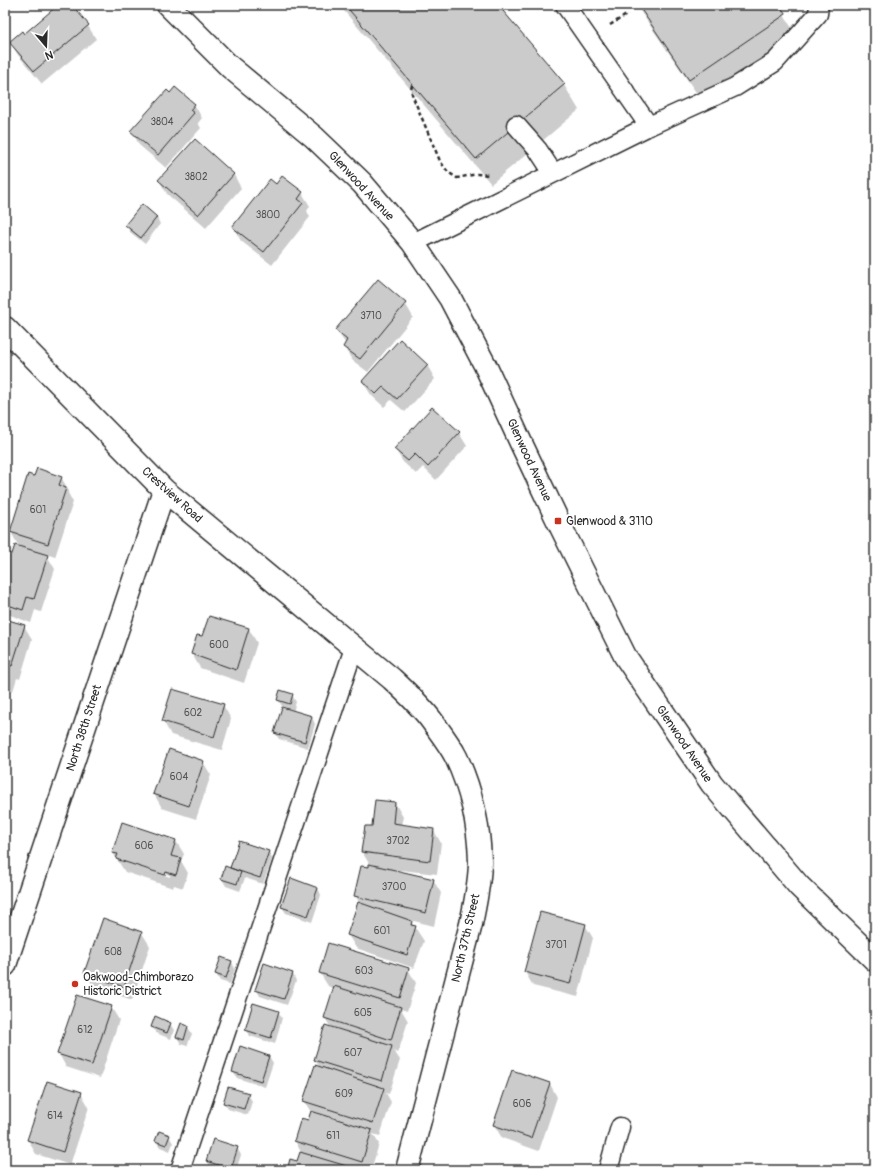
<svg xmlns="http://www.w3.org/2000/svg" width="880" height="1175" viewBox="0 0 880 1175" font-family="Pangolin,sans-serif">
	<rect width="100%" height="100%" fill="#fff"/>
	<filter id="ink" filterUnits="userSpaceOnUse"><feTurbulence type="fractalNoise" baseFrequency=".025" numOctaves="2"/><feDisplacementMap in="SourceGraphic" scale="8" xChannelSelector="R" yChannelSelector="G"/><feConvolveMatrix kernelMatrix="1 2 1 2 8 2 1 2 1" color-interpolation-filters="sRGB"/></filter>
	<g filter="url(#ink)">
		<path fill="#0003" fill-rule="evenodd" d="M21,5H27L24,8Z
			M60,5H70L88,26L96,39L42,84L18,55L10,42L24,35Z
			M339,5H497L564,85L579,110L491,184Z
			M636,5H778L799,40L704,104Z
			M170,94L194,104L202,118L198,123L201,128L166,168L139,145L132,131Z
			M195,140L234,175L241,188L206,228L167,194L159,180Z
			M276,185L302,193L310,206L307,211L310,217L272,265L241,241L233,227Z
			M142,206L157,218L160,224L145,244L130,232L126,225Z
			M405,303L413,317L368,372L352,360L344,347L346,344L336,330Z
			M427,365L435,379L405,412L391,400L384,407L371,395L363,382Z
			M459,433L467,446L436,480L423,467L416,474L403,462L395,449Z
			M61,477L69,491L68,493L73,502L55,557L46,554L55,569L41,612L35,610L31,623L5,613V552L13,555L19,547L11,532L35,478Z
			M210,617L249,629L257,643L244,683L200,668L192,654L203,638Z
			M5,620L24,626L32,639L20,679L17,678L13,691L5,689Z
			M292,695L296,702L293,712L312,717L315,724L308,748L279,739L275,733L293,710L282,706L278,700Z
			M5,703L8,708L5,718Z
			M223,705L231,719L222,750L171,735L163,721Z
			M203,762L211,775L196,819L162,808L154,794Z
			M395,803L403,817L401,825L433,829L441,843L437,874L391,869V870L433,880L441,893L434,926L410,920L424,941L414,968L356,948L348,935L359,902L355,895L370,869V865L362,852L366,827L373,828Z
			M176,841L184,854L181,861L188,873L183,888L174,885L173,888L125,872L113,853ZM122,859L170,875V877L122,861Z
			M269,852L272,859L263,884L245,878L240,891L226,886L222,879L230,869Z
			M318,888L321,895L312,922L286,913L282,907Z
			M585,925L593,938L578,997L533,986L525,972Z
			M142,933L150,946L132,1000L93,986L86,973Z
			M232,962L235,969L230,984L220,981L216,974Z
			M408,969L416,983L407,1011L401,1009L408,1021L398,1053L394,1051L400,1060L389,1094L386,1093L391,1102L380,1136L373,1134L379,1144L371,1170H288L298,1162L301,1152L295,1141L308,1121L311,1112L304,1101L320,1068L315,1060L331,1028L325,1018L334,989L328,986L320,973Z
			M293,974L296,981L287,1005L260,996L256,989Z
			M111,1007L119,1020L100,1078L66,1067L59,1054Z
			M278,1012L282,1018L275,1044L250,1036L246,1030Z
			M170,1024L174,1030L171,1039L156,1033L152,1026Z
			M181,1025L188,1027L192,1034L187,1046L181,1044L177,1037Z
			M269,1056L273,1063L265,1087L237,1078L233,1072Z
			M550,1084L557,1097L539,1151L502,1138L494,1125Z
			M81,1093L89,1107L70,1165L36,1154L28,1140Z
			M248,1094L252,1101L248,1115L228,1109L224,1103Z
			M169,1136L173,1143L170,1151L160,1147L156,1141Z
			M237,1148L241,1155L236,1170H219L211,1167L207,1161Z"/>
		<path fill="#cbcbcb" stroke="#2b2b2b" d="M58,5H72L89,25L34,71L9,42L22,31L24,34Z
			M345,5H498L565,84L476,159Z
			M638,5H779L786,14L689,80Z
			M175,87L195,104L190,110L194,113L158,155L130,131L167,90L170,93Z
			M195,139L234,174L198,215L158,180Z
			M282,176L303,192L298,199L303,203L264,252L232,227L270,179L276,184Z
			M142,204L157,217L141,238L125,225Z
			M378,279L406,303L360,359L343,347L347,340L335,330Z
			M400,339L428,365L397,399L383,387L376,394L362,381Z
			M432,407L460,432L428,467L415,454L408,461L394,449Z
			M37,468L62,477L59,485L66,488L48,544L10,532L28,474L34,476Z
			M15,545L48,555L34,599L27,597L23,610L5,604V576L7,571H5V551L12,554Z
			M209,616L249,628L236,670L191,654L197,635L202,636Z
			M5,619L25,625L12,666L9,665L5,678Z
			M172,689L224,704L214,737L162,721Z
			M280,690L293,694L290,704L277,700Z
			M282,707L312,716L305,742L274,733Z
			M169,749L204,761L189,806L153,794Z
			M375,800L395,802L393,823L434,829L430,861L361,852L365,826H372Z
			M122,822L176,840L171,856L181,858L176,875L166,872L165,875L116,859L118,854L112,853Z
			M239,841L269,851L260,878L230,868Z
			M369,864L434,879L426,913L354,896L361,866L369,867Z
			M225,866L241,872L237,884L221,879Z
			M291,878L318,888L308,916L281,907Z
			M358,902L412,921L411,925L416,926L407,955L347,935Z
			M540,912L586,924L570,984L524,972Z
			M103,918L142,932L124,987L84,973Z
			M328,943L409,968L400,998L319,973Z
			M221,957L232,961L226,978L215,974Z
			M264,963L293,973L284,999L255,990Z
			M334,986L401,1007L391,1040L324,1018Z
			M77,995L112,1006L92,1065L57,1054Z
			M253,1003L279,1011L271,1038L245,1030Z
			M155,1016L171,1023L167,1033L151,1027Z
			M181,1023L188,1026L184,1040L176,1037Z
			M325,1025L392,1046L382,1081L314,1060Z
			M240,1046L269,1056L261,1081L232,1072Z
			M315,1065L384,1088L373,1123L303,1101Z
			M512,1070L550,1083L531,1138L493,1125Z
			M47,1081L82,1092L63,1152L27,1140Z
			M228,1087L249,1093L244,1109L223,1103Z
			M311,1111L372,1130L362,1162L294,1141L301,1118L308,1120Z
			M159,1131L170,1135L166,1145L155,1141Z
			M213,1139L238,1147L231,1169L206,1161Z
			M300,1152L360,1170H287L290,1159L297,1161Z"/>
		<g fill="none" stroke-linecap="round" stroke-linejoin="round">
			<defs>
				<path id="service" d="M565,5L649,126
					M516,125L538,150L553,173
					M413,243L649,126L735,87L775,62L818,14L819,5
					M180,1170L354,648
					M608,1170L620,1127"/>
				<path id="minor" d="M5,328L164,490L392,679C406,692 421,706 432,721C440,732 450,745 456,757C471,789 479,825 480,861C480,882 475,904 471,924L407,1170
					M5,965L164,490"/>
				<path id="tertiary" d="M168,5L230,67L314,137L362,183L413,243L450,298L485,365L521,443L558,521L625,656L712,784L799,886L875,960"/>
			</defs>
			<use href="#service" stroke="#2b2b2b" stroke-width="21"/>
			<use href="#minor" stroke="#2b2b2b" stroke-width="25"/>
			<use href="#tertiary" stroke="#2b2b2b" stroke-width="25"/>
			<path stroke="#2b2b2b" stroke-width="2.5" stroke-dasharray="4 3" stroke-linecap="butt" d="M610,25L628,14
				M412,85L411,90L413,97L440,161L448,172L457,178L477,174L490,175"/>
			<use href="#service" stroke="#fff" stroke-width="18"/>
			<use href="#minor" stroke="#fff" stroke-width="22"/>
			<use href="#tertiary" stroke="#fff" stroke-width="22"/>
		</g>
	</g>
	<g fill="#c8321e" stroke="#fff" stroke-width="1.5">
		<rect x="554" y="517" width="8" height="8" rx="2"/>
		<circle cx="75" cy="984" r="4"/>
	</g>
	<g text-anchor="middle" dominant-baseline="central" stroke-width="4" stroke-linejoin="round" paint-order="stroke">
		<g font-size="10" fill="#535353">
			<text x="162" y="122">3804</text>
			<text x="196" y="177">3802</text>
			<text x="268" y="215">3800</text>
			<text x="371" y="316">3710</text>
			<text x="38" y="510">601</text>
			<text x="219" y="645">600</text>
			<text x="193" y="713">602</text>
			<text x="179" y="777">604</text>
			<text x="398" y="841">3702</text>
			<text x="144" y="846">606</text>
			<text x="394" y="887">3700</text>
			<text x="382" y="931">601</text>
			<text x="556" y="945">3701</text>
			<text x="113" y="952">608</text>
			<text x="364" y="971">603</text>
			<text x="363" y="1013">605</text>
			<text x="85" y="1030">612</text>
			<text x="353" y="1053">607</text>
			<text x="344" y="1094">609</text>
			<text x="522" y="1104">606</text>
			<text x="55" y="1116">614</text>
			<text x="333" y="1136">611</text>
		</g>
		<g font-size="12" fill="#2b2b2b" stroke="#fff">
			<text transform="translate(361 186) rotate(47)">Glenwood Avenue</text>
			<text transform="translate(529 460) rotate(65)">Glenwood Avenue</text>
			<text transform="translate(172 495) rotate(42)">Crestview Road</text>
			<text transform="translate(84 728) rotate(-72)">North 38th Street</text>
			<text transform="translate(684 744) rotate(56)">Glenwood Avenue</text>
			<text transform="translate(466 938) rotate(-77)">North 37th Street</text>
		</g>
		<g font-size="12" fill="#2b2b2b" stroke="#fff" text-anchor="start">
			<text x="566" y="521">Glenwood &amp; 3110</text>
			<text x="83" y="977">Oakwood-Chimborazo<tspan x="83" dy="14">Historic District</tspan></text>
		</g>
	</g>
	<rect width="880" height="1175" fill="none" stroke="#fff" stroke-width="20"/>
	<rect x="10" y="10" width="860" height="1155" fill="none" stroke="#2b2b2b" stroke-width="1.5" filter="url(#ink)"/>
	<g transform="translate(46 46) rotate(161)" stroke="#ffffff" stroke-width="3" paint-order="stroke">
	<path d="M0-3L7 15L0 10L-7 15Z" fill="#2b2b2b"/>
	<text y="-6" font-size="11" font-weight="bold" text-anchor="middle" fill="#2b2b2b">N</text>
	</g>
</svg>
